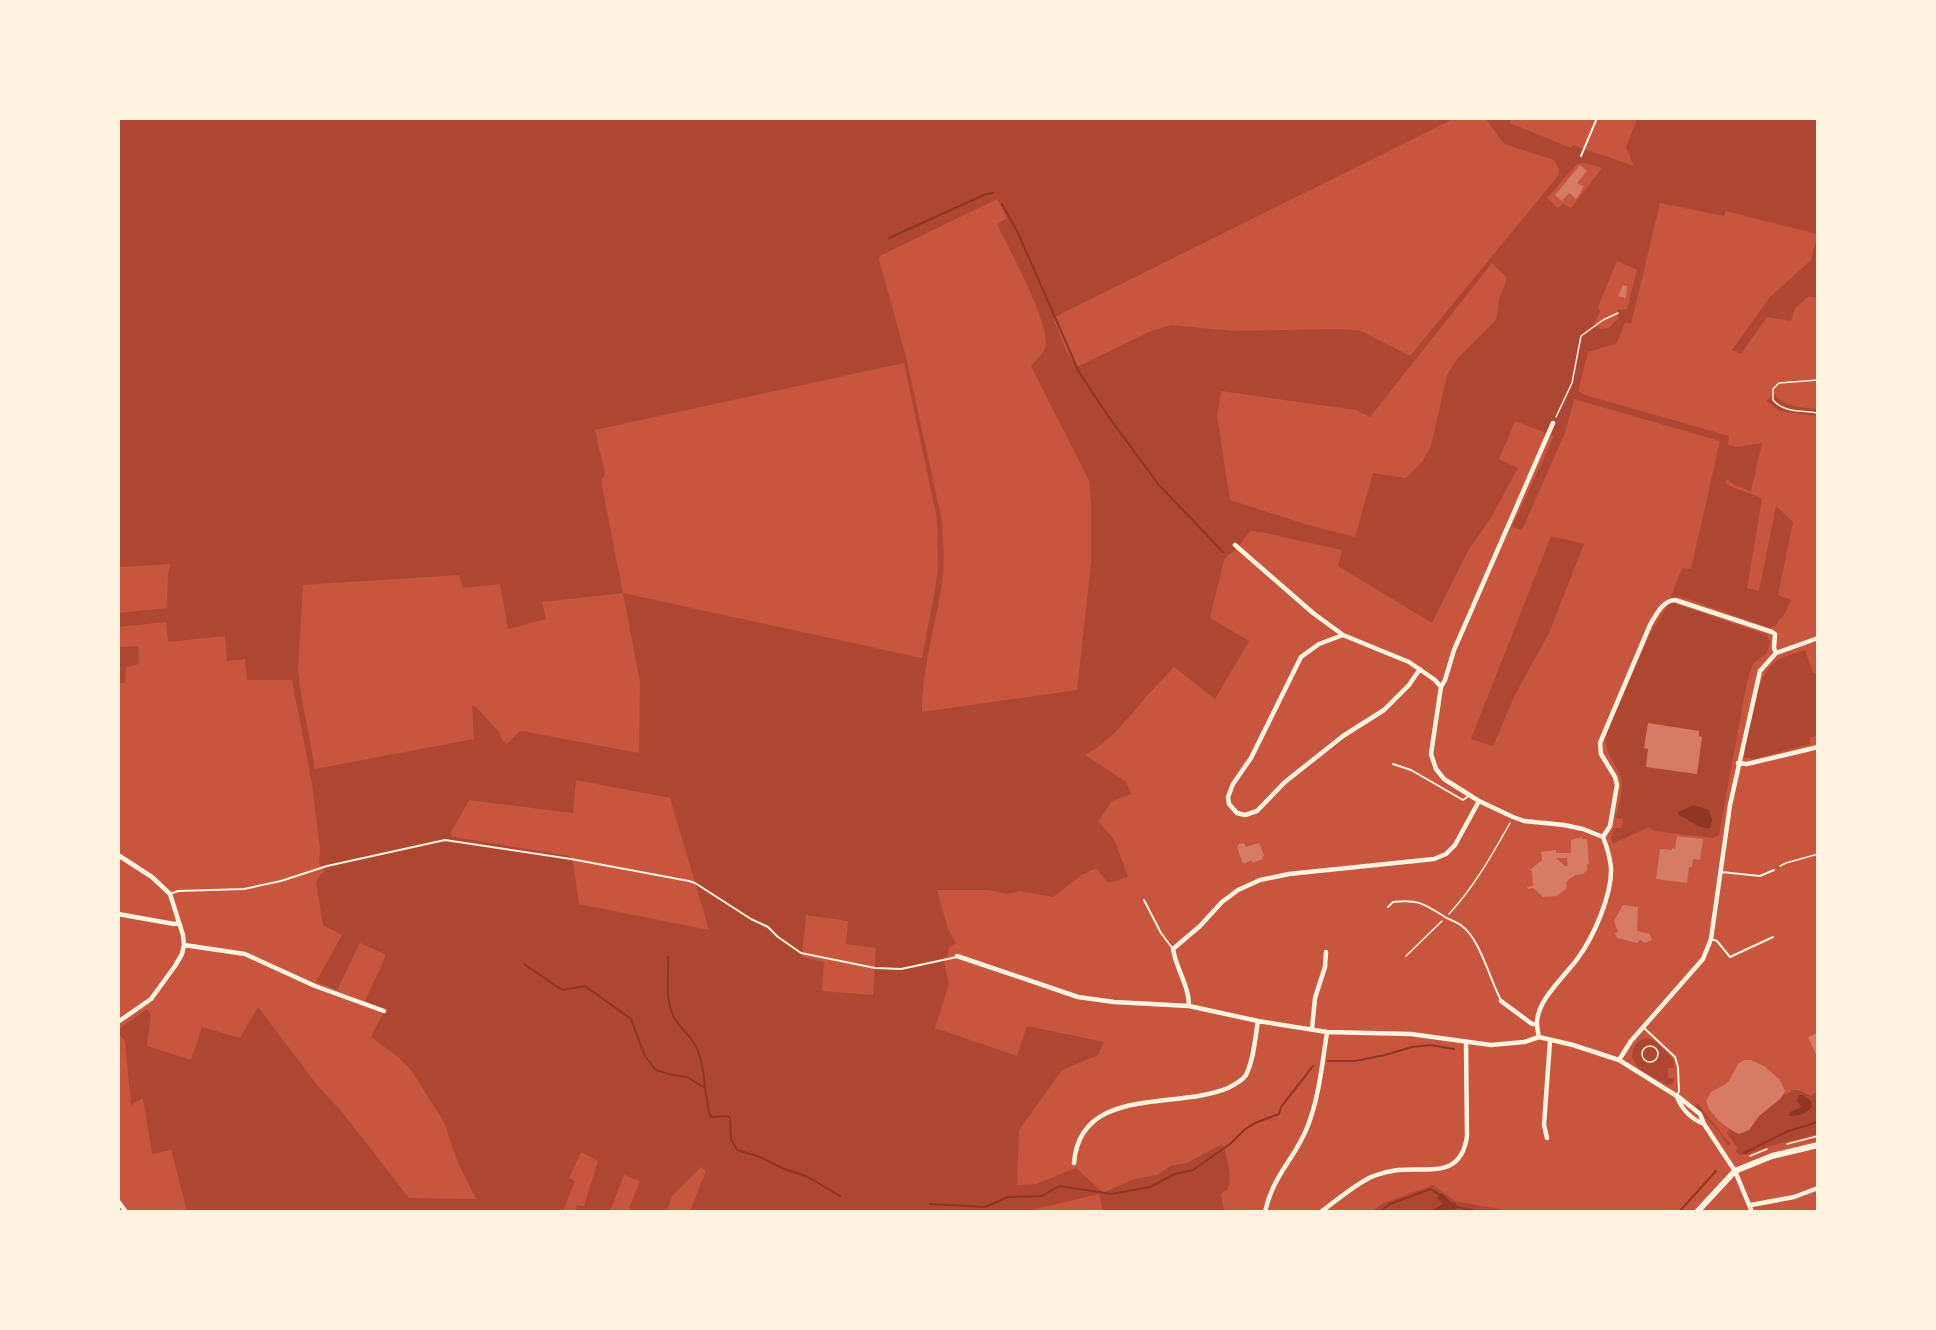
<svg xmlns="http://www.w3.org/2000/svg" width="1936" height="1330" viewBox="0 0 1936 1330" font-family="Jost,sans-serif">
	<rect width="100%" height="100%" fill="#c8553d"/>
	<path fill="#ae4732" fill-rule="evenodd" d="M119,119H1453L1053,318L1066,350L1077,367L1151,331L1171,325L1233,331L1340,329L1361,331L1410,356L1558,176L1559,169L1554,160L1504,144L1486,119H1511L1510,123L1571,148L1573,145L1634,166L1626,147L1637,119H1817V234L1726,211L1724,216L1660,203L1631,324L1625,322L1617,343L1588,352L1578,391L1585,395L1729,436L1728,445L1736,447L1762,443L1751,491L1736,486L1727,479L1726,483L1734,488L1762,498L1747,588L1759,591L1776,506L1793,522L1778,595L1791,600L1784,615L1779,620L1776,625L1770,628L1679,596L1676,604L1767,635L1770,641L1767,653L1753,664L1747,682L1719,835L1713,838L1654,831L1649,827L1612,844L1611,837L1615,828H1622L1623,819L1616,818C1618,806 1624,790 1621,778C1615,759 1603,755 1607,732L1650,634L1667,607L1682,568L1691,569L1720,441L1574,399L1565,433L1522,530L1512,527L1554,436L1515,421L1499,459L1518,468L1492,516L1468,551L1432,623L1338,566L1342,550L1266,533L1251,531C1244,537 1241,544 1235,550C1230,554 1227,555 1224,560L1210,618L1249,641L1215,699L1174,667C1165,677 1155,687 1146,697C1127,719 1111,741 1085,755L1126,782L1131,794L1112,801L1098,821L1114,839L1128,877L1108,883L1096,868L1082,875L1053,897L1019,891L1008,894L989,890H937L948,929L956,943L949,948L947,957L943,958L949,984L935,1028L1017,1056L1027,1026L1104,1042L1098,1055L1062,1070L1019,1130L1017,1185L1036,1184L1076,1168L1103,1193L1134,1179L1157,1175L1170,1166L1187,1163L1222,1144C1226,1150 1233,1181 1228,1187C1228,1189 1222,1193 1221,1194L1224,1211H1103L1099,1194L1023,1212L690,1211L706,1171L701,1167L672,1196L667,1211H628L640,1181L624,1175L610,1211H575L577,1205L584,1206L598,1161L581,1152L569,1178L575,1181L563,1211H187L171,1150L152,1154L143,1098L131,1105L125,1041L119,1034V1029L147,1009L151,1015L147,1046L191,1060L202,1027L240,1038L258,1007L317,1085L342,1112L409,1198L476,1199L458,1163L444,1122L411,1070L398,1057L371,1037L385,1009L365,1001L386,955L360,943L337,990L316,982L342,935L323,925L316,882L319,876L325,871L319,863L320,849L312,784L292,680H247L245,659L227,661L225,636L168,642L166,622L119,627V613L167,608L168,574L170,564L119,567ZM1584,163L1602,168L1571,208L1563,204L1558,208L1547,198L1577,164ZM997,199L1007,218L997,224C1007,245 1053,329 1045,348C1043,354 1035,361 1031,366L1089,481L1091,504V563L1077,690L922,712C922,666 937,622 943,576C945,556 943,536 941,516L905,353L879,259L880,256ZM1617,261L1637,270L1627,309L1617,310L1619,317L1609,328L1601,329L1594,324L1600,312L1598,307ZM1492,263L1507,278L1499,300L1496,320L1457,359L1447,375L1431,446L1422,462L1406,478L1373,473L1355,537L1308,525L1230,500L1217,416L1221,391L1356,410L1370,417ZM904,363L937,519L938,569L934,595L922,658L623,593L601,481L605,474L595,430ZM459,575L463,588L500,584L508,629L546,619L542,602L623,593L640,682L639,753L522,731L519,732L507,744L502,740L499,732L475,706H472L474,739L315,769L300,688L298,668L303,585ZM576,780L670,798L709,930L579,904L573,862L570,856L453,837L450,834L469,800L573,813ZM806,915L848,921L846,944L876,948L873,995L822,991L824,962L802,957Z
		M1817,237V298L1809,296L1795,308L1791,321L1767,317L1741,354L1732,350L1770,297L1811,260Z
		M1774,394C1785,408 1801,407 1817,409V416L1780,411L1766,401Z
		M1551,536L1584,544L1549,633L1515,695L1493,746L1471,739Z
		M138,646L139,664L126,667L125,683H119V647Z
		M1805,650L1813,673L1817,674V736L1810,737V744L1754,759L1744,757C1749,731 1754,675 1778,660C1786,655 1797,653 1805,650Z
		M1646,1038L1652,1039L1670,1055L1673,1060L1674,1068H1668V1078H1674L1673,1083L1668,1085C1656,1078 1627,1068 1633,1050C1635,1043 1639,1040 1646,1038Z
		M1791,1090H1798L1811,1096L1816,1092L1817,1094V1134L1770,1146L1747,1154L1740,1155L1736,1152L1737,1148L1727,1133L1729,1129L1739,1134C1750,1131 1753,1122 1760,1115C1768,1106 1780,1096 1791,1092Z
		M1698,1104L1730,1144L1728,1146L1719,1132L1695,1106Z
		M1433,1185L1455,1201L1509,1211L1371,1212L1384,1203Z"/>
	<path fill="#8f3625" d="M1694,805L1709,810L1712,820L1710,828C1697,830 1689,818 1678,815V812Z
		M1799,1095H1803L1811,1101L1812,1106C1807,1114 1798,1116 1789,1116L1790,1112L1802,1107L1797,1101Z
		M1441,1193L1451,1202L1456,1203L1457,1209L1431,1211L1443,1204L1437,1198Z"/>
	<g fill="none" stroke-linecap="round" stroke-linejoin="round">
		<path stroke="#8f3625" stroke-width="2" d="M1002,204L1018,233L1079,372L1108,416L1159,485L1223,552
			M889,238L986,194L993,193
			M668,957C669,975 665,996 672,1013C676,1025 687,1032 694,1043C702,1056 704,1073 705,1088
			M524,964L562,990L585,986L631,1019L645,1056L656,1070L672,1075L687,1077L705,1088L709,1112L711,1117L728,1116L730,1118L731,1139L737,1150L760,1157L782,1168L808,1177L840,1196
			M1328,1061H1355L1385,1055L1412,1047L1430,1045L1454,1049
			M1744,1153L1788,1131L1818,1122
			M930,1204L985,1207L1008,1197L1042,1196L1059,1186L1111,1194L1150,1187L1175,1174L1193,1170L1230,1144L1244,1130L1255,1123L1279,1114L1281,1107L1313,1066
			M1453,1206L1480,1212
			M1379,1212L1390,1204L1431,1189L1441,1196
			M1679,1212L1716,1171"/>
	</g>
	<path fill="#d67c66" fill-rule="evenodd" d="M1580,165L1587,171L1577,183L1583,186L1581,192L1576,199L1569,193L1562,201L1555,195Z
		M1623,285L1627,286L1626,298L1618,296Z
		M1648,723L1699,731V736L1702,737L1697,774L1646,767L1648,749L1644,748Z
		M1677,836L1703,839L1700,860L1693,859L1692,867H1689L1687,883L1656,879L1660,849L1672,850V848L1675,849Z
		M1582,837V839H1587L1589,864H1587V870L1583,874L1576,875L1568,880L1566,883L1567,888L1557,896L1543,897L1533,888L1528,889L1527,887L1533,886L1532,871L1530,870L1542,860L1541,852L1556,850V853H1571V840ZM1556,858H1567L1568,866H1565Z
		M1244,843L1246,847L1259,843L1264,856L1262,857L1263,859L1252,863V860L1243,864L1237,847L1239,844Z
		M1623,905L1638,907L1637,931L1650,934L1652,940L1645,943L1640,940L1637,943L1617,938L1615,933L1618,932L1614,921Z
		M1818,1033V1059L1808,1037Z
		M1744,1060H1751L1764,1066L1780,1080L1785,1091L1780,1099L1759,1116L1749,1130L1739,1134L1728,1128L1718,1120L1709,1109L1706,1101L1711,1092L1724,1085L1729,1081L1738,1064Z"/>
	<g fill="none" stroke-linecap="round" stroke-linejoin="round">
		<path stroke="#fff3e0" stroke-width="1.5" d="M1818,380L1779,383L1773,389V400C1784,413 1801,410 1818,413
			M1556,417L1572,383L1581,336L1603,320L1618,313
			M1780,866L1786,863L1818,854
			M1449,914C1474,887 1492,855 1510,823
			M1406,956L1442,921
			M1642 1054a8 8 0 1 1 16 0a8 8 0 1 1-16 0Z
			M1787,1144L1818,1136
			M1750,1156L1767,1149"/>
		<path stroke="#fff3e0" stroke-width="2" d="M1581,156L1597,118
			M1393,764L1411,770L1463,800L1470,795
			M1721,872L1760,876L1774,870
			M170,894L178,891L244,889L281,881L327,866L445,840L571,859L689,881L695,883L751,919L768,927L778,937L801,953L875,968L901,969L957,957
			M1144,900L1161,933L1173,949
			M1388,907L1393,902C1419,899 1424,904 1445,917C1450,920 1457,922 1462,926C1480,939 1490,980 1501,1000
			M1711,939L1717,941L1730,957L1773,937
			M1643,1027L1675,1057L1678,1067L1679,1091L1677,1096"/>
		<path stroke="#fff3e0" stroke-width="4.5" d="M1235,545L1313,613L1343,635L1409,662L1435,680L1441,687
			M1343,635L1319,644L1301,657L1251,758L1233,784L1228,797L1229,804L1237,813L1245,815L1257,811L1285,782L1343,736L1384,710L1409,685L1420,669
			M1738,763L1747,764L1818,747
			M1603,837L1610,826L1617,785L1615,777L1601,754L1600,743L1650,625C1656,615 1662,601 1675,600L1772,632L1775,634L1774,648L1776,653
			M118,855L152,877L170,894L183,935L184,945L182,954L175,966L151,999L118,1022
			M118,914L174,924L179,923
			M184,945L245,954L315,986L384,1011
			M957,956L1078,997L1114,1002L1189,1006L1258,1021L1327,1032L1411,1034L1491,1045L1524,1042L1539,1037
			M1501,1001L1532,1024H1537
			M1189,1006C1189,985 1176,969 1173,949L1200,926L1222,902L1238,890L1260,880L1289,874L1434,859L1446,854L1455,845L1479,801
			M1312,1029L1315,998L1325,967L1326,952
			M1539,1037C1538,1033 1537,1028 1537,1023C1537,1000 1565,976 1578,958C1594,936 1612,895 1611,868C1610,857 1607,847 1603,837L1583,829L1564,825L1524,821L1513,817L1479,801L1444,779L1436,769L1431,754L1441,687L1445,680L1454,650L1553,423
			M1539,1037L1573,1045L1619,1060L1680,1098L1700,1114L1704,1124L1735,1171L1752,1212
			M1619,1060L1631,1041L1703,959L1711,939L1730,805L1760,671L1776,653L1818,638
			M1677,1097C1682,1109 1691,1119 1704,1124
			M1547,1138L1544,1125L1550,1041
			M1074,1163C1080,1085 1177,1110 1228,1088C1234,1085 1242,1081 1246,1075C1254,1059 1255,1038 1258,1021
			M118,1201L126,1212
			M1751,1205L1794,1197L1818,1188
			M1265,1212C1273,1175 1294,1160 1307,1128C1319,1098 1322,1065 1327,1032
			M1321,1212C1337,1200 1353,1186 1371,1177C1379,1174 1389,1171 1398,1170C1429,1167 1461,1179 1467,1136L1466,1042"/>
		<path stroke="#fff3e0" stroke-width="6" d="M1697,1212L1735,1171L1772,1156L1818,1145"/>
	</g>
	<rect width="1936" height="1330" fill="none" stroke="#fff3e0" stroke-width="240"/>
</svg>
